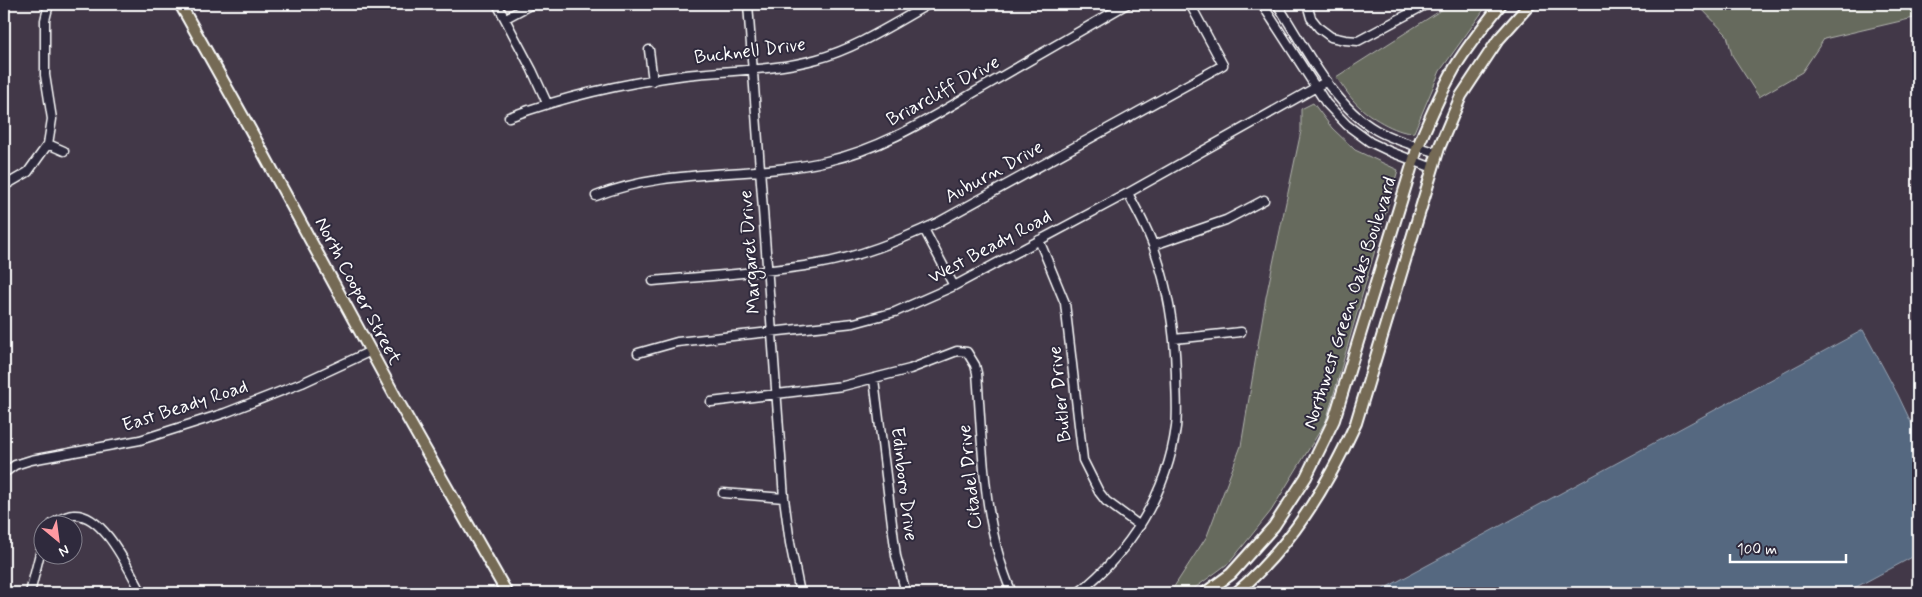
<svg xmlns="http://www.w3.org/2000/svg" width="1922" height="597" viewBox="0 0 1922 597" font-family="Mynerve,sans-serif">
	<rect width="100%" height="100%" fill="#423848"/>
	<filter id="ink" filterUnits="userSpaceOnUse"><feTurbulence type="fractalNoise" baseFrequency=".02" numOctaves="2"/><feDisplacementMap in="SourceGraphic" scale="10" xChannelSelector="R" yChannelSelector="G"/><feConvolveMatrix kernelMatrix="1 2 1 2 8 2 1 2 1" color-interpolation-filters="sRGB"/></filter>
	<g filter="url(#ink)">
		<path fill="#666a5d" stroke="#b2b4ae" d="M1468,4H1488L1440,71L1414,132C1402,136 1370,117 1361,108C1351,100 1344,87 1336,77L1446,7Z
			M1697,4H1918V17L1824,39L1802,72L1759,97L1732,55L1727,35Z
			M1313,103L1332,128L1355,150L1398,170L1326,421L1271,511L1230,562L1188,593H1170L1207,536L1241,446L1266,297L1301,131V109Z"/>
		<path fill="#546880" stroke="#98a4b3" d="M1863,330L1898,395L1918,437V554L1845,593H1376Z"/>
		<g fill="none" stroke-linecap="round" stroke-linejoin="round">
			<defs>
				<path id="minor" d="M497,4L532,70L547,103
					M748,4L784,498L790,543L800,593
					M1262,4L1326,103L1347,125L1370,142L1391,152L1433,168
					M1277,4C1303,44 1333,106 1376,130C1395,141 1417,146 1438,153
					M1307,4L1311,18L1319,28L1331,37L1345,40L1358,41L1427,4
					M506,18L532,4
					M649,50L653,81
					M509,117C566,96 625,83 685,75C729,70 774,71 817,59C857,48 893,24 929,4
					M48,144L64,151
					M4,186L28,172L48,144L52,119L45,75V20L49,4
					M596,196C669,167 751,179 827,161C884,148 930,118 980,89C1029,61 1078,32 1127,4
					M924,229L954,286
					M1039,240L1065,303L1083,460L1099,492L1106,501L1140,526
					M1154,245L1226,220L1264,200
					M653,281C708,276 763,273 817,264C859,257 898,241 937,223L1223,65L1190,4
					M1174,339L1241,332
					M638,353L677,342L854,323L895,312L954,286L1128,193L1327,81
					M874,379L896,556L906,593
					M711,402L843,386L910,369L957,351L967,352L975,365L977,373C983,447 982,524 1012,593
					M4,473L15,465L31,460L140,440L225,413L302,383L371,351
					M723,493L784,498
					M52,524C59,520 66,515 73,515C104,512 129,571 142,593
					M30,593L42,545
					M1078,593C1130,552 1167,494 1176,427C1178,410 1176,392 1176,374C1175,332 1168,288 1154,248C1148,229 1137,211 1128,193"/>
				<path id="major" d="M180,4L250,129L395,396L507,593
					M1205,593L1231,574L1274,526L1306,477L1334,420L1418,146C1429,120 1440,94 1454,69C1467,46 1485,25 1501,4
					M1236,593C1291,546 1326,488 1356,423L1439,148L1461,96L1498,40L1530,4"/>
			</defs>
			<use href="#minor" stroke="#fff" stroke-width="11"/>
			<use href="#major" stroke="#fff" stroke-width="14"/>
			<use href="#minor" stroke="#2f2a3d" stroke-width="8"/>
			<use href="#major" stroke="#746b55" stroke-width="10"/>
		</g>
	</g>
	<g text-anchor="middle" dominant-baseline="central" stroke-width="4" stroke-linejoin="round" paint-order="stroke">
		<g font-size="19" fill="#fff" stroke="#2f2a3d">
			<text transform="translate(750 51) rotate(-7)">Bucknell Drive</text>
			<text transform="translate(943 91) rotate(-29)">Briarcliff Drive</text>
			<text transform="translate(994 172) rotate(-29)">Auburn Drive</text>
			<text transform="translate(990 247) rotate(-28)">West Beady Road</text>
			<text transform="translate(750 252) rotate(-94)">Margaret Drive</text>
			<text transform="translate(358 291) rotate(62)">North Cooper Street</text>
			<text transform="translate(1350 303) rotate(-72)">Northwest Green Oaks Boulevard</text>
			<text transform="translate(1060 394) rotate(-96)">Butler Drive</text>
			<text transform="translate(185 406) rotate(-18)">East Beady Road</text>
			<text transform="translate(970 477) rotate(-96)">Citadel Drive</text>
			<text transform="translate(904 484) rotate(83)">Edinboro Drive</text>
		</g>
	</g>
	<rect width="1922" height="597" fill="none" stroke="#2f2a3d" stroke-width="20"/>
	<rect x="10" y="10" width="1902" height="577" fill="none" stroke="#fff" stroke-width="2" filter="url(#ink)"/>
	<g transform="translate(58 540) rotate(151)"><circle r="24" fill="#2f2a3d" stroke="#827f8b"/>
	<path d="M0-4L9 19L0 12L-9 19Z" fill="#ff9aa2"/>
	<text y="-8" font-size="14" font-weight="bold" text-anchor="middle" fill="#ffffff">N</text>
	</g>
	<path d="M1730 554v8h116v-8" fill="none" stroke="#ffffff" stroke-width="2.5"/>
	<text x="1737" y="554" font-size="15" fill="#ffffff" stroke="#2f2a3d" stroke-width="4" paint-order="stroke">100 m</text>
</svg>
